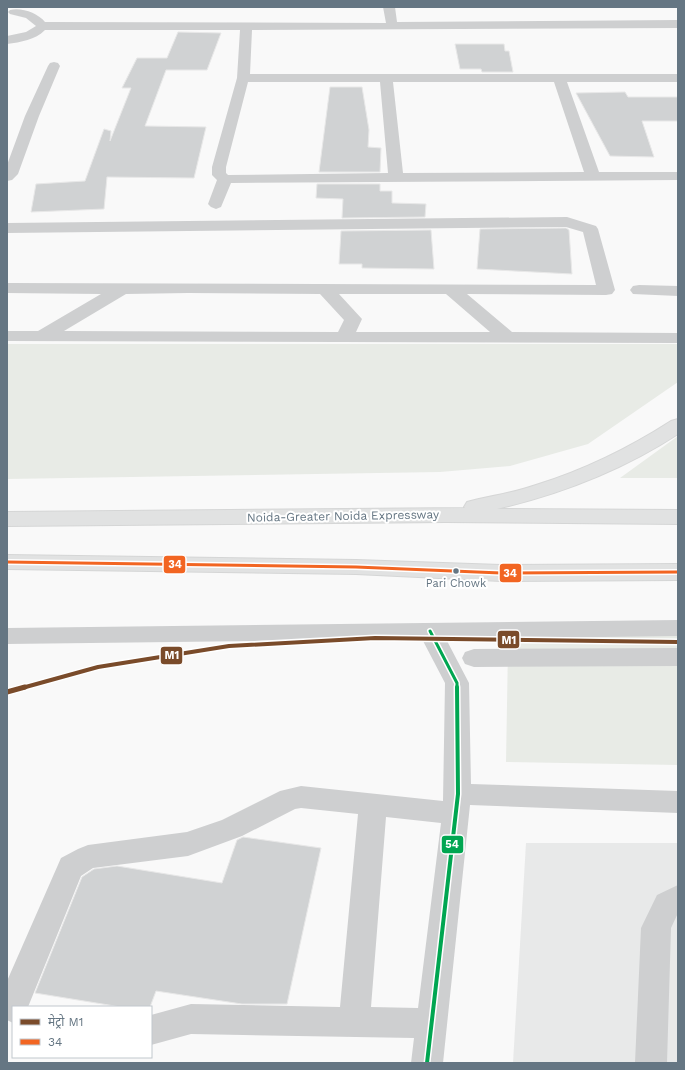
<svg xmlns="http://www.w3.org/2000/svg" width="685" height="1070" viewBox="0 0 685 1070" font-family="'Work Sans','Noto Sans Devanagari',sans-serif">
	<rect width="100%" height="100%" fill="#f9f9f9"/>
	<path fill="#e8e9e9" d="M526,843H678V1063H513Z"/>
	<path fill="#e8ebe6" d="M7,344H678V382L588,444L510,466L440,472L7,479Z
		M678,436V478H620Z
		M551,629L678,631V765L506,762L508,647Z"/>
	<path fill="#d0d2d3" stroke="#e8e8e8" d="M178,32L221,33L207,70H166L145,126L206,127L194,178L107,177L104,209L31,212L36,184L85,181L104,129L111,131L110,141L131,88H122L137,58H167Z
		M455,44H504L505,51H509L513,72H482L481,69H460Z
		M330,87H362L369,130L368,147L381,148L380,172H319Z
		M625,92L628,97H678V121H642L654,157L610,156L576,93Z
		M317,184H380V191H392V203L426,204L425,217L342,218L343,199L316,198Z
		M566,228L569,230L572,274L477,269L480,229Z
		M431,230L434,269L362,268V264H339L341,231Z
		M243,837L321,848L287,1004H242L156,991L150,1007H121L35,993L82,877L94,869L117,866L222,883L237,840Z"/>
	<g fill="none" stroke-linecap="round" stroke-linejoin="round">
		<defs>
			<path id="highway" d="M678,419V434C623,470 561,494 497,509L678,510V524L446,522L7,526V512L465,508L464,507L467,502C490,496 513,493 536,485C584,470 629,448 671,421Z
				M7,555L356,560L501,565L678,564V580L501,581L356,574L7,569Z"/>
		</defs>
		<use href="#highway" stroke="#d5d6d6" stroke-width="2"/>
		<path fill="#cecfd0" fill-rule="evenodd" d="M383,7H395L397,22L678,20V28L252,30L250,74H678V82H567L599,172H678V180L231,183L221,207L216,209L211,207L208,204L217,180L212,175V167L237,78L240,30H45C35,40 21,42 7,44V36L26,32L36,26L26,18L10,14L8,12L10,10C21,7 38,13 45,22L386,23ZM248,82H380L388,173L228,175L226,173V167ZM393,82H554L584,172L403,173Z
			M54,62L58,63L60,66L39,116L18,174L12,180L7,181V165L25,116L48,66L50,63Z
			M567,217L596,226L598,229L615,290L612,294L606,295L467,294L512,332L678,333V343L7,341V331H38L101,294L7,293V283L596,285L583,232L566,227L7,233V223ZM188,293L320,294L344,320L338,332L64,331L126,294ZM339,294H446L490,332H356L362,319Z
			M639,285L678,286V296L633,294L630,290L633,286Z
			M678,620V636L446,639L469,683L471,784L678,791V813L470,805L443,1063H411L414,1038L191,1034L151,1045V1015L191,1004L340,1007L358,814L301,808L295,809L242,836L188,856L93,868L81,876L28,1007H13V1023L7,1020V981L61,858L78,849L88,845L187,832L222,820L280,791L301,786L443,801L445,683L422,639L7,644V628ZM386,817L441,823L418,1008L371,1007Z
			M678,648V666L474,667L465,664L462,658L465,652L474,649Z
			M678,885V913L671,928L667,1063H635L641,928L657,895Z"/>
		<use href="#highway" fill="#e1e2e2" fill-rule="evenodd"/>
		<defs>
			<path id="bus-1" d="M7,562L356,567L501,573L678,572"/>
			<path id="bus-2-far1" d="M430,631L457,683V688"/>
			<path id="bus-2" d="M427,1063L458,794L457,687"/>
		</defs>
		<use href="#bus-1" stroke="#fff" stroke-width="6"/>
		<use href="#bus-2-far1" stroke="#fff" stroke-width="6"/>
		<use href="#bus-2" stroke="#fff" stroke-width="7"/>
		<use href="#bus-1" stroke="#f26522" stroke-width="3"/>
		<use href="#bus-2-far1" stroke="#00a651" stroke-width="3"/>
		<use href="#bus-2" stroke="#00a651" stroke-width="4"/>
		<defs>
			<path id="metro-1-far1" d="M22,688L98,667L229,646L375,638L678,642"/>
			<path id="metro-1" d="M7,692L25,687"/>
		</defs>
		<use href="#metro-1-far1" stroke="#fff" stroke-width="7"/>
		<use href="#metro-1" stroke="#fff" stroke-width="8"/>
		<use href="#metro-1-far1" stroke="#7a4b2a" stroke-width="4"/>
		<use href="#metro-1" stroke="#7a4b2a" stroke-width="5"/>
	</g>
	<circle fill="#657683" stroke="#fff" stroke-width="1.5" cx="456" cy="571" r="3.5"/>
	<g text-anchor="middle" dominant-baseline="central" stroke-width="4" stroke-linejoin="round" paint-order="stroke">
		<g font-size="11" fill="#657683" stroke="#fff">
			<text x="456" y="583">Pari Chowk</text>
		</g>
		<g font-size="12" fill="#657683" stroke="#fff">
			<text transform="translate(343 516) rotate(-1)">Noida-Greater Noida Expressway</text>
		</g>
	</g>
	<g stroke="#fff" stroke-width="1.5">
		<rect x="163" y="555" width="23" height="19" rx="4" fill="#f26522"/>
		<rect x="499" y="563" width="23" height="20" rx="4" fill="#f26522"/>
		<rect x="497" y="630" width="23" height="19" rx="4" fill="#7a4b2a"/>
		<rect x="160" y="646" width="23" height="19" rx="4" fill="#7a4b2a"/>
		<rect x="441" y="835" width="23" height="19" rx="4" fill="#00a651"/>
	</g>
	<g font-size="11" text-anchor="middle" font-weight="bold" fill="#fff">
		<text x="175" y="568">34</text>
		<text x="510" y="577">34</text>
		<text x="509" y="644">M1</text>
		<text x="172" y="659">M1</text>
		<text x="452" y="848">54</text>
	</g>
	<rect width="685" height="1070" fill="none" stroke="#657683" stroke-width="16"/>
	<rect x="12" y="1006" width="140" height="52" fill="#ffffff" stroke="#c1c8cd"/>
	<rect x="20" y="1019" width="20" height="6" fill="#7a4b2a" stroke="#c1c8cd"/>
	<text x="48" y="1026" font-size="12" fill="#657683">मेट्रो M1</text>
	<rect x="20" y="1039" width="20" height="6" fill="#f26522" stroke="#c1c8cd"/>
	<text x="48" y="1046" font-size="12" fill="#657683">34</text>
</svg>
